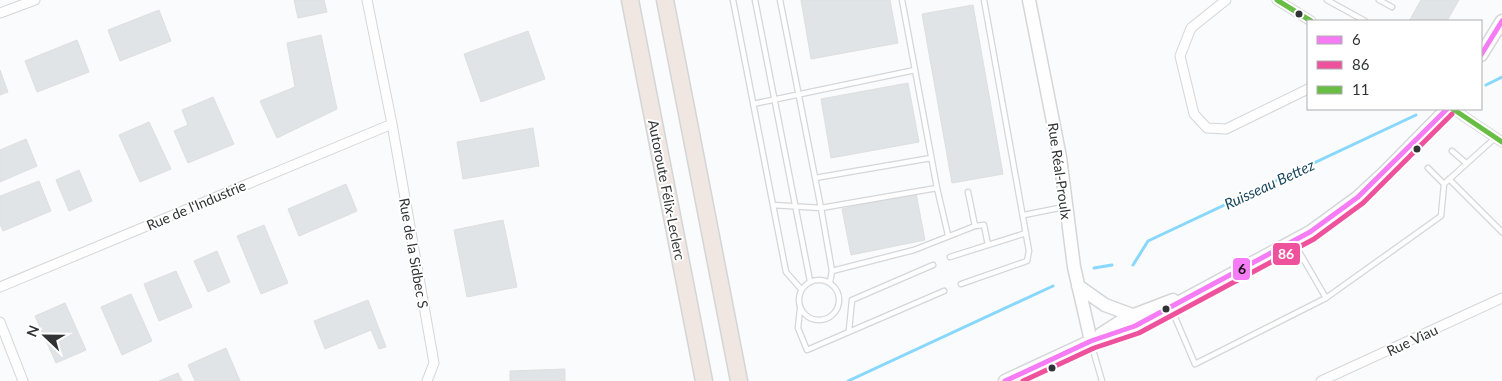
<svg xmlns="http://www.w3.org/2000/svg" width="1502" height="381" viewBox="0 0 1502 381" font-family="Lato,sans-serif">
	<rect width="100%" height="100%" fill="#f9fbfc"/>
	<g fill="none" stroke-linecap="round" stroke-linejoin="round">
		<path stroke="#88d7fd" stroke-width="3" d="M1486,85L1502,77
			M1133,265L1148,241L1416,115
			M1094,268L1112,265
			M848,381L1053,286"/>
	</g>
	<path fill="#e0e4e7" stroke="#dedfdf" d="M294,0H324L327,12L298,18Z
		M801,0H890L898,43L811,59Z
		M1421,0H1459L1447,21H1409Z
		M973,5L1003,174L952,183L922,14Z
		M159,10L171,41L120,61L108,30Z
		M528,31L545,79L481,102L464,54Z
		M321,35L337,109L277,138L260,101L295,87L287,43Z
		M77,40L89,72L37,92L25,61Z
		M0,70L8,92L0,95Z
		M908,83L919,142L831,158L821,99Z
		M213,97L234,144L188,163L174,131L188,125L182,110Z
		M149,122L171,169L140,182L119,135Z
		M533,128L539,166L463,179L457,142Z
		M26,139L37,166L0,182V150Z
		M79,170L92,201L69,211L56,180Z
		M39,181L51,211L3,231L0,224V196Z
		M346,184L357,211L299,236L288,209Z
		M916,193L925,240L851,255L842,209Z
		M503,220L517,287L467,297L454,230Z
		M264,225L288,283L261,294L237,236Z
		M217,251L230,282L208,292L194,261Z
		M176,271L192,307L159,321L144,284Z
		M131,294L152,341L122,355L101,307Z
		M368,300L386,347L379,349L371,330L325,349L314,321Z
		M65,303L86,350L56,363L35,316Z
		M226,348L240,381H195L188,365Z
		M565,369V381H510V371Z
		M178,373L182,381H159Z"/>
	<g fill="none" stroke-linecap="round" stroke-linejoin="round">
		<defs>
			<path id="lane" d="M733,0L786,272L801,289
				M755,0L810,281
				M902,0L937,188
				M1327,0L1365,21
				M1379,0L1392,7
				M753,104L915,70
				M1452,151L1466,163
				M1428,168L1444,184
				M815,178L931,158
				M1449,179L1502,232
				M773,205L821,208L780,0
				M1024,215L1064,207
				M975,226L984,225L988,245
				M950,257L1026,233
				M832,271L821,208L937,188L948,235
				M799 300a20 20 0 1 1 40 0a20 20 0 1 1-40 0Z
				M830,282L832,271L914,250L975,226L968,192
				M961,284L1027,261L1029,251L984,0
				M1326,298L1441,216L1444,184L1496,137
				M1171,308L1195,364L1326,298L1294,243
				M800,309L798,328L807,350L944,291
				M849,330L852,300L933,265
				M1091,343L1102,381"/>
			<path id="street" d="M367,0L392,124L434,363L427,381
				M1226,0L1191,28L1180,56L1194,114L1207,128L1226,129L1308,89
				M1277,0L1311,21
				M0,13L35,0
				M1453,109L1502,142
				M0,287L392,124
				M0,322L23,381
				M1321,381L1502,298"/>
			<path id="secondary" d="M1029,0L1060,157L1074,267L1091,341
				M1481,55L1502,21
				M1078,286L1105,305L1132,315
				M1101,334L1126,318L1173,300
				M1005,381L1091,341L1135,326L1310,232L1358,197L1384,173L1447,109"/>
			<path id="highway" d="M630,0L704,381
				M665,0L739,381"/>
		</defs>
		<use href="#lane" stroke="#d5d6d7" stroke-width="7"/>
		<use href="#street" stroke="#d5d6d7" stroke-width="11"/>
		<use href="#secondary" stroke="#d5d6d7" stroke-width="15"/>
		<use href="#highway" stroke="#d4d5d6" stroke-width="19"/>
		<use href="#lane" stroke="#fefeff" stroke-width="4.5"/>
		<use href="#street" stroke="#fefeff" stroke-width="9"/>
		<use href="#secondary" stroke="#fefeff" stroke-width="12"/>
		<use href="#highway" stroke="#f0e7e2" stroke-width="16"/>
		<defs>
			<path id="bus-1" d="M1481,55L1502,21
				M1005,381L1091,341L1135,326L1310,232L1358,197L1447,109"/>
			<path id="bus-2" d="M1023,381L1094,348L1139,333L1314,239L1363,203L1452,114"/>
			<path id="bus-3" d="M1277,0L1311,21
				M1453,109L1502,142"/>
		</defs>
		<use href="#bus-1" stroke="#fff" stroke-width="9"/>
		<use href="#bus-2" stroke="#fff" stroke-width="9"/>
		<use href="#bus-3" stroke="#fff" stroke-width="9"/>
		<use href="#bus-1" stroke="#f57cf5" stroke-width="5"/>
		<use href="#bus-2" stroke="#ef529d" stroke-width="5"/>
		<use href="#bus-3" stroke="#68bd45" stroke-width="5"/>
	</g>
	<g fill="#323334" stroke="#fff" stroke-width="2">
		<circle cx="1299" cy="14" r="4.5"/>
		<circle cx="1417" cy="149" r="4.5"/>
		<circle cx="1166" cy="309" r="4.5"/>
		<circle cx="1052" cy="368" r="4.5"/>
	</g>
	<g text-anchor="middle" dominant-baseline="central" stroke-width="4" stroke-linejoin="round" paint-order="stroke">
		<g font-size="14" fill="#323334" stroke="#fff">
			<text transform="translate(1060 171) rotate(82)">Rue Réal-Proulx</text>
			<text transform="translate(667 190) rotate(79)">Autoroute Félix-Leclerc</text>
			<text transform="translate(196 205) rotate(-23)">Rue de l'Industrie</text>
			<text transform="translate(414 253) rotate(80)">Rue de la Sidbec S</text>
			<text transform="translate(1412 340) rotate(-25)">Rue Viau</text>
		</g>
		<g font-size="15" font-style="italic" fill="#19475e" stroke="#fff">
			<text transform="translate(1269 184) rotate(-25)">Ruisseau Bettez</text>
		</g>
	</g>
	<g stroke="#fff" stroke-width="2">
		<rect x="1272" y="242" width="29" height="24" rx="5" fill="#ef529d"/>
		<rect x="1232" y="257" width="19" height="24" rx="5" fill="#f57cf5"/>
	</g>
	<g font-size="14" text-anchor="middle" font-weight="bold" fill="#fff">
		<text x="1286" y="259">86</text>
	</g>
	<g font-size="14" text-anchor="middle" font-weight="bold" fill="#111">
		<text x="1242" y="274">6</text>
	</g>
	<rect x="1307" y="20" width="175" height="90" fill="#ffffff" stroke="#adadae"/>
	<rect x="1317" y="36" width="25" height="8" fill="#f57cf5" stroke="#adadae"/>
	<text x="1352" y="45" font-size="15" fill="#323334">6</text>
	<rect x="1317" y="61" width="25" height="8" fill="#ef529d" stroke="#adadae"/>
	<text x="1352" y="70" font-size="15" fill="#323334">86</text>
	<rect x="1317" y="86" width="25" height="8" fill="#68bd45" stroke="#adadae"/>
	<text x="1352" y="95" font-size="15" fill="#323334">11</text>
	<g transform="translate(45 336) rotate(292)" stroke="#ffffff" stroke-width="4" paint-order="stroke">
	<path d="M0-4L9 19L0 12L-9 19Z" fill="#323334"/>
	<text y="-8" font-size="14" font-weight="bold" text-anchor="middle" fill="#323334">N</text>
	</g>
</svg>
